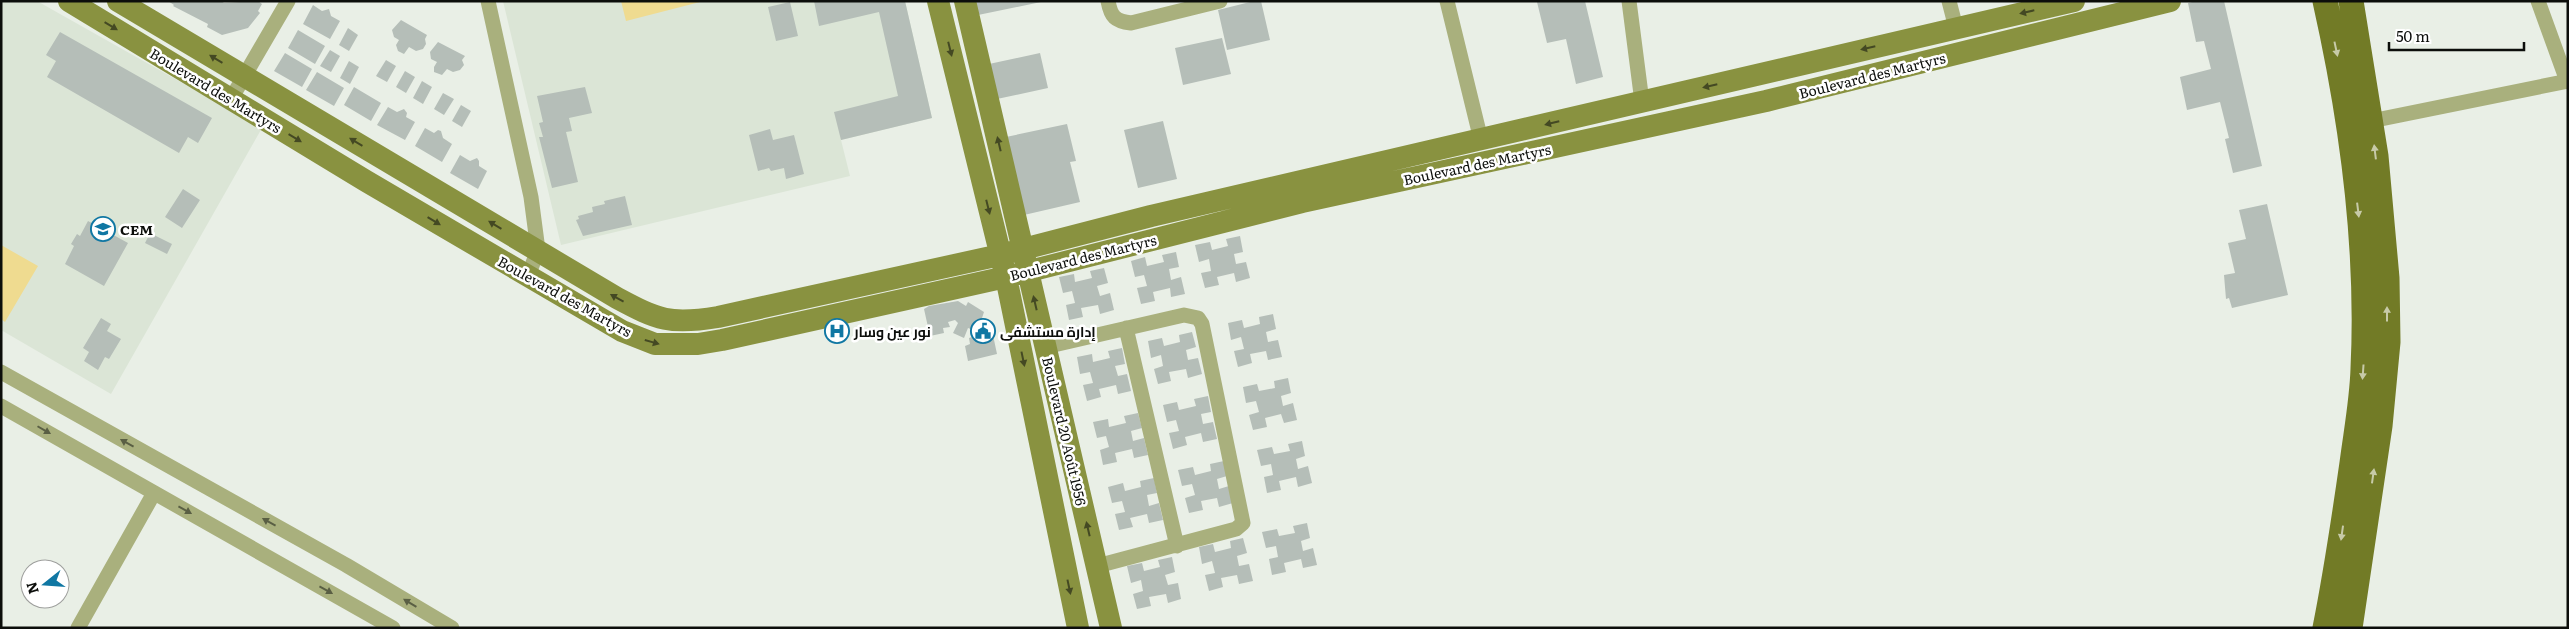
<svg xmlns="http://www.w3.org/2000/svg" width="2569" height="629" viewBox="0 0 2569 629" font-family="Literata,Cairo,serif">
	<rect width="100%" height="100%" fill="#e9efe6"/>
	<path fill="#dbe5d6" d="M1,1H37L262,128L111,394L1,330Z
		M503,1H905L932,118L841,140L850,176L561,245Z"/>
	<path fill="#efdb90" d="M621,1H704L626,21Z
		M1,245L38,266L5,322L1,319Z"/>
	<path fill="#b5beb8" d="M168,1H221L224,3L258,1L262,4L258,11L260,13L248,28L222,35L207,27L208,24L173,6L174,5Z
		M814,1H905L932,118L841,140L834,112L898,96L879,12L819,26Z
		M975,1H1040L1041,2L978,15Z
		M1254,1H1261L1270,40L1227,50L1218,10Z
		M1541,1H1585L1603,77L1576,84L1566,39L1547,43L1537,2Z
		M2196,1H2224L2262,166L2233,173L2225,139L2229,138L2220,102L2187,110L2180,77L2211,69L2204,41L2196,42L2188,3Z
		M790,2L798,36L776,41L768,7Z
		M313,5L322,11L329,9L331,16L340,21L330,39L303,24Z
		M401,20L427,35L425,39L426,44L423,49L416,51L409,47L404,54L398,51L396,45L399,40L394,37L392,30Z
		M348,28L358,35L349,51L339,45Z
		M298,30L325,46L315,64L288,48Z
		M60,32L212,118L198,143L188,137L179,153L47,77L56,61L46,55Z
		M1222,38L1231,74L1183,85L1175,48Z
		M438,42L465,56L462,60L464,65L460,70L453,72L447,69L442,75L434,72V67L437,62L431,59L430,52Z
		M330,50L340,56L331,72L320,66Z
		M285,53L312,69L302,87L274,71Z
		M1040,53L1048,88L997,99L989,64Z
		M386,60L396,66L387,82L376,76Z
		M349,61L359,67L350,84L340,78Z
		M405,71L415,77L406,93L396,87Z
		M317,72L344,88L334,106L306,90Z
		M422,81L432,87L423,104L413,98Z
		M354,87L381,103L371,121L344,105Z
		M585,87L592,113L569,118L572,131L566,132L578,182L552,188L539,137H543L539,123L543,122L537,96Z
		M443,93L454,99L444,115L434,109Z
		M461,105L471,111L462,127L452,121Z
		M388,107L397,112L404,109L407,113L406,117L415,122L405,140L377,125Z
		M1163,121L1177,179L1138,188L1124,130Z
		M1067,124L1076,161L1070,162L1080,202L1024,215L1006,137Z
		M425,128L434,133L438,130L441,131L443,138L452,144L442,162L415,146Z
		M770,129L773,140L794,135L804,174L786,179L784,168L771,171L769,168L758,171L749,135Z
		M460,155L470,161L477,158L479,161V166L487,171L478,189L450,173Z
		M183,189L200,200L182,228L165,217Z
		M625,196L632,225L583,236L576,220L579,219L578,216L593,212L592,207L605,204L604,201Z
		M2267,204L2288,295L2232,308L2229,298L2226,299L2224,275L2235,273L2228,243L2246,239L2239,210Z
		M88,221L128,243L104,286L65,264L74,246L71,244L77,234L80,236Z
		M150,233L172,244L167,254L145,243Z
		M1240,236L1243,252L1234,254L1236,264L1246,262L1250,278L1236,282L1234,273L1217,277L1219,285L1205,288L1201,273L1211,271L1209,259L1199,262L1195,245L1210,242L1212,250L1228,246L1226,239Z
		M1176,252L1179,267L1169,269L1171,280L1181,277L1185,294L1171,297L1170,288L1153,292L1155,301L1141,304L1137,288L1147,286L1144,275L1135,277L1131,261L1145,257L1147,266L1164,262L1162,255Z
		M1104,268L1108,283L1097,286L1100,296L1110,293L1114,310L1100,314L1098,305L1081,308L1083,317L1069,320L1066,305L1075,303L1072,291L1063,293L1059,277L1074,274L1075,282L1092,278L1090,271Z
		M958,301L966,306L968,302L984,312L982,318L990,321L997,354L968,361L965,346L970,344L969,338L975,336L973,330L968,328L964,338L953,333L958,323L955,320L948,322L950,327L943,328L944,333L930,336L924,309L929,306Z
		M1273,314L1276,329L1266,332L1268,342L1278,340L1282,357L1268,360L1266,351L1250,354L1252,363L1238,367L1234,351L1244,349L1241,337L1231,340L1228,323L1242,320L1244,328L1260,324L1259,317Z
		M101,318L111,324L107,331L121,339L109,359L105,357L98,370L84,361L89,352L83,348Z
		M1192,332L1196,347L1186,350L1188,360L1198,358L1202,374L1188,378L1186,369L1169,372L1171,381L1158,384L1154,369L1163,366L1161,355L1151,358L1148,341L1162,338L1164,346L1180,342L1179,335Z
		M1122,348L1125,364L1115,366L1118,376L1127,374L1131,391L1118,394L1116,385L1099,389L1101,397L1087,401L1083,385L1093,383L1090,372L1080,374L1077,357L1092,354L1093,362L1110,358L1108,351Z
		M1288,378L1291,393L1281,396L1283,406L1293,403L1297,420L1284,423L1281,414L1265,418L1267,427L1253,430L1249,415L1259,412L1256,401L1246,403L1243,387L1257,384L1259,391L1275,388L1274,381Z
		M1208,396L1211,412L1201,414L1203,424L1213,422L1217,439L1203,442L1201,433L1185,437L1187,445L1173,449L1169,433L1179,431L1176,420L1167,422L1163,405L1177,402L1179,410L1196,406L1194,399Z
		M1138,413L1142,428L1131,431L1133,441L1144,438L1148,455L1134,458L1132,449L1115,453L1117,462L1103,465L1100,450L1109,447L1106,436L1097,438L1093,422L1108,419L1109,427L1126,423L1124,416Z
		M1302,441L1305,456L1296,459L1298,469L1308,466L1312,483L1298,487L1296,477L1279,481L1281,490L1267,493L1264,477L1273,475L1271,464L1261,466L1257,450L1272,447L1274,454L1290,451L1288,444Z
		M1224,461L1227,476L1217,479L1219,489L1229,486L1233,503L1219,507L1217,498L1201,501L1203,510L1189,513L1185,498L1195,495L1192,484L1182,486L1178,470L1193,467L1195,475L1211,471L1210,464Z
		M1154,478L1157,493L1147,495L1149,506L1159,503L1163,520L1149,523L1147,514L1130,518L1133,527L1119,530L1115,514L1125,512L1122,501L1112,503L1108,487L1123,483L1125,491L1141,487L1140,481Z
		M1307,523L1310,538L1301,541L1303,551L1313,548L1317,565L1303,568L1301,559L1284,563L1286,572L1272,575L1269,559L1278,557L1276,546L1266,548L1262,532L1277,529L1279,536L1295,533L1293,526Z
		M1243,538L1247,553L1237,556L1239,566L1249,564L1253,581L1239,584L1237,575L1221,578L1223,587L1209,591L1205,575L1215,573L1212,561L1202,564L1199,547L1213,544L1215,552L1231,548L1230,541Z
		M1172,557L1175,572L1165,575L1168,585L1178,583L1181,599L1168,603L1166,594L1149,597L1151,606L1137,609L1133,594L1143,591L1141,580L1131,583L1127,566L1142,563L1144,571L1160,567L1158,560Z"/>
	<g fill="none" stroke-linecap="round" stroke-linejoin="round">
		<path stroke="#a9b07d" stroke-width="15" d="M488,1L531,197L538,250L528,276
			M1108,1C1111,17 1115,21 1131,23L1220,1
			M1447,1L1481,140
			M1629,1L1642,102
			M1949,1L1956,28
			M2538,1L2567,81
			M231,99L288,1
			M2371,121L2568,81
			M1126,328L1177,546
			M1045,347L1184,315L1198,318L1202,324L1243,523L1236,529L1097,566
			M1,372L346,565L452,628
			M1,406L393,628
			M78,628L154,493"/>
		<path stroke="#899240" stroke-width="22" d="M69,1L366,181L622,331L655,344H698L722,340L1006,277L1302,202L1766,101L2170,1
			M118,1L617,298C658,320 670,325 718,317L1000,255L1151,216L2074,1
			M938,1L1006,277L1078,628
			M965,1L1111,628"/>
		<path stroke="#727b26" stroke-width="25" d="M2325,628C2336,573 2344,519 2352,463C2356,432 2362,401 2363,369C2369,246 2352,121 2325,1
			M2350,628L2380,426L2388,342L2387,278L2376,156L2351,1"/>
	</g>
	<defs><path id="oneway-solid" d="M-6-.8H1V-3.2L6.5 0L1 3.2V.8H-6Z" transform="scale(1.25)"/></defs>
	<g fill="#444923">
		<use href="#oneway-solid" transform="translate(2027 12) rotate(167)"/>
		<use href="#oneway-solid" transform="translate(111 26) rotate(31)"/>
		<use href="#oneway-solid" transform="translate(1868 48) rotate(167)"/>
		<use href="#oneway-solid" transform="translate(950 49) rotate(76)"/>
		<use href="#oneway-solid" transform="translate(216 59) rotate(-149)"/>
		<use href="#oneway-solid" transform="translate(1710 86) rotate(167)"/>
		<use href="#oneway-solid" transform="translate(1552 123) rotate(166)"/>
		<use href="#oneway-solid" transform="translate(295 138) rotate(31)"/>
		<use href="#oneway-solid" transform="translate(356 142) rotate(-149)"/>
		<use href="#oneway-solid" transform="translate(999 144) rotate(-103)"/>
		<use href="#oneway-solid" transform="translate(988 207) rotate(76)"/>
		<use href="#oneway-solid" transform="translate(434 221) rotate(31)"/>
		<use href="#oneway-solid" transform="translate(495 225) rotate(-149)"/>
		<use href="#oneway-solid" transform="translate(617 298) rotate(-151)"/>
		<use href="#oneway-solid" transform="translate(1035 303) rotate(-103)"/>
		<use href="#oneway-solid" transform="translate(652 342) rotate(16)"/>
		<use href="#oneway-solid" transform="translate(1023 359) rotate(78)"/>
		<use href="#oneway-solid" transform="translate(1088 529) rotate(-103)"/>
		<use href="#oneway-solid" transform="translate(1069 587) rotate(78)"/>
	</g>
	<g fill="#c7caa8">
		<use href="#oneway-solid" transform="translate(2336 49) rotate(78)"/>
		<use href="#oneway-solid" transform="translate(2375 152) rotate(-97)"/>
		<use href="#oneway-solid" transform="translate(2358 210) rotate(83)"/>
		<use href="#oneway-solid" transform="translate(2387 314) rotate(-90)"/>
		<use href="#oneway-solid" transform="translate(2363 372) rotate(94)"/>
		<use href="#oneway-solid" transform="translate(2373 476) rotate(-82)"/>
		<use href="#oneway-solid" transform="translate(2342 533) rotate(98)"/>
	</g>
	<g fill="#5a5f44">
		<use href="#oneway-solid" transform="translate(44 430) rotate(30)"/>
		<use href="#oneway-solid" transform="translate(127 443) rotate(-151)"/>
		<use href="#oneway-solid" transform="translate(185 510) rotate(29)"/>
		<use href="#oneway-solid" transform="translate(269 522) rotate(-151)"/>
		<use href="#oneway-solid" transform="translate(326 590) rotate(29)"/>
		<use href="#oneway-solid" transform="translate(410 603) rotate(-149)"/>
	</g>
	<defs>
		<symbol id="school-ring" viewBox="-11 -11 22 22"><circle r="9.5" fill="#fff" stroke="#1077a3" stroke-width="1.5"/><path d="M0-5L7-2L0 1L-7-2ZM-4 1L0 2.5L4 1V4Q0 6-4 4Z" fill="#1077a3"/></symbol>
		<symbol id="hospital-ring" viewBox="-11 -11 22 22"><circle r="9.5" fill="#fff" stroke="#1077a3" stroke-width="1.5"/><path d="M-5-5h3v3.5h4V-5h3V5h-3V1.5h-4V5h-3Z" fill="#1077a3"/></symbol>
		<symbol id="civic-ring" viewBox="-11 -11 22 22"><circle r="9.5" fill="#fff" stroke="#1077a3" stroke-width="1.5"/><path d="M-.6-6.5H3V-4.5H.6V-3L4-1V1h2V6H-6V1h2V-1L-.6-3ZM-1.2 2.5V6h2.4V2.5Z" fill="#1077a3"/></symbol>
	</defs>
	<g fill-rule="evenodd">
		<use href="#school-ring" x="89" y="215" width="28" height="28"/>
		<use href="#hospital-ring" x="823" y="317" width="28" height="28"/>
		<use href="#civic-ring" x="969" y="317" width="28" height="28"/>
	</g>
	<g text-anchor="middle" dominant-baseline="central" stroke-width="5" stroke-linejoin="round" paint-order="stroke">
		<g font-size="14" fill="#0c0e0b" stroke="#fff">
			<text transform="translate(1872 75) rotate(-14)">Boulevard des Martyrs</text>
			<text transform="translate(216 90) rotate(31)">Boulevard des Martyrs</text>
			<text transform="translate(1477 164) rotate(-12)">Boulevard des Martyrs</text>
			<text transform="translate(1083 257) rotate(-14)">Boulevard des Martyrs</text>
			<text transform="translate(565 296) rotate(29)">Boulevard des Martyrs</text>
			<text transform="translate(1065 431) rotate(77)">Boulevard 20 Août 1956</text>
		</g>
		<g font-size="14" font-weight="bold" fill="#0c0e0b" stroke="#fff" text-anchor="start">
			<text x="120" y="229">CEM</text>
			<text x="854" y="331">نور عين وسار</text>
			<text x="1000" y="331">إدارة مستشفى</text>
		</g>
	</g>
	<rect width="2569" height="629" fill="none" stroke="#0c0e0b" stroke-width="5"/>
	<g transform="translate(45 584) rotate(253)"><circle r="24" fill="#ffffff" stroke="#9e9f9d"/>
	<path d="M0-4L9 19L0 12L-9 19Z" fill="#1077a3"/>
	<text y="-8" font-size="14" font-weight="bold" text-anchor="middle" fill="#0c0e0b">N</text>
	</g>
	<path d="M2389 42v8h135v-8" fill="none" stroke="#0c0e0b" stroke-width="2.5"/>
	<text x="2396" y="42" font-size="15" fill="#0c0e0b" stroke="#ffffff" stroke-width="4" paint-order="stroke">50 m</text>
</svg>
